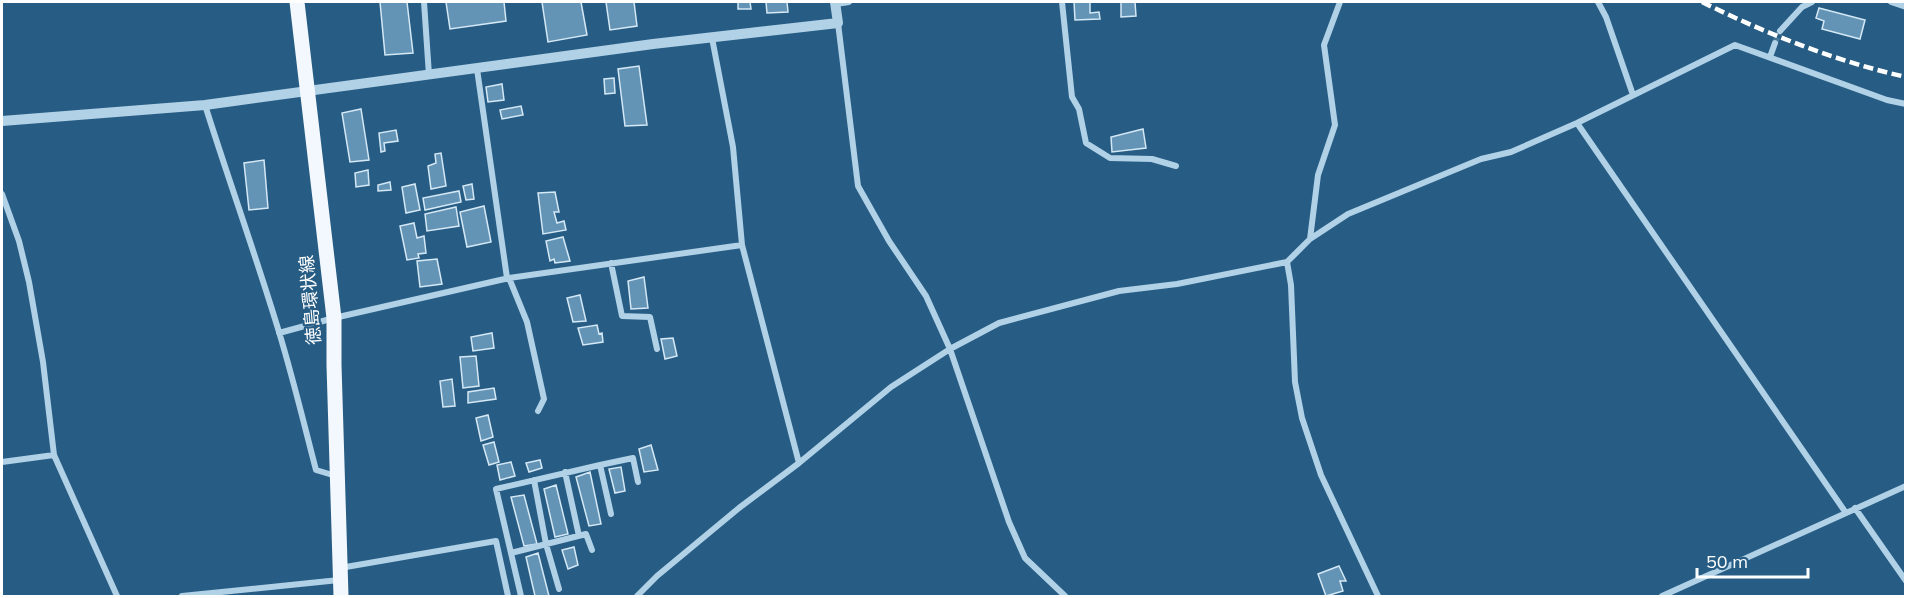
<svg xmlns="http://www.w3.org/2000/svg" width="1907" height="598" viewBox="0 0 1907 598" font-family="Mulish,'Noto Sans JP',sans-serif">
	<rect width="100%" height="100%" fill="#275d84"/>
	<path fill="#6494b5" stroke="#d4e8f6" stroke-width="1.5" d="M380,2H407L413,53L385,55Z
		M446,2H504L506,21L450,29Z
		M542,2H581L587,35L548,42Z
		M606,2H634L637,26L610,30Z
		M738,2H750L751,9H738Z
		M766,2H787L788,12L767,13Z
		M1074,2H1090V13L1099,12L1100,19L1075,20Z
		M1121,2H1135L1136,16L1121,17Z
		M1819,8L1865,20L1860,39L1822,29L1824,21L1816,18Z
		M639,66L647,125L625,126L618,69Z
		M614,78L615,93L605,94L604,79Z
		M502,84L504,100L488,102L486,87Z
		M521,106L523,115L502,119L500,110Z
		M361,109L369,160L350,162L342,113Z
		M1143,129L1146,148L1112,152L1111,137Z
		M396,130L398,141L384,143L385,151L381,152L379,133Z
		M441,153L446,186L431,189L428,166L436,163L435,154Z
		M264,160L268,208L249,210L244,163Z
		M368,170L369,185L356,187L355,173Z
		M390,182L391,190L378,191V185Z
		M415,184L420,210L406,213L402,187Z
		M472,184L474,199L466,200L463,186Z
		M459,191L461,202L425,210L423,198Z
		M555,192L559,212H554L557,223L564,221L566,230L543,234L538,193Z
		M484,206L491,242L467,247L460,212Z
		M456,207L459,226L427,231L425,214Z
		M414,223L417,238L424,236L426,253L418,254L419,258L407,260L400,226Z
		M563,237L570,261L555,263L554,259L550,261L546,241Z
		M437,259L442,284L420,287L417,261Z
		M644,277L648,308L631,309L628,281Z
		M580,295L586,321L573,322L567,298Z
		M597,325L599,334L602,333L603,342L583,345L578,328Z
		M492,333L494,348L473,351L471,337Z
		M673,338L677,356L665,359L661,339Z
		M476,356L479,386L463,388L460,357Z
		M452,379L455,406L443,407L440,381Z
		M494,388L496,399L468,403V392Z
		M488,415L493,437L481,441L476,418Z
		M494,442L499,462L489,465L483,445Z
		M651,445L658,470L644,472L639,449Z
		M540,460L542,468L529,472L526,463Z
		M511,462L515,476L500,480L497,465Z
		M621,467L625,491L615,493L609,469Z
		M590,472L601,524L589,526L576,477Z
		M556,485L568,534L555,537L544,489Z
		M524,495L537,544L524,546L511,497Z
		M574,547L578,565L568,569L562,550Z
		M538,553L549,596H535L526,557Z
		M1339,566L1346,581H1340L1343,591L1326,596L1318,574Z"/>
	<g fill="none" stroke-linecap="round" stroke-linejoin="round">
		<path stroke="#477596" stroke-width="6" stroke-dasharray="6 3" stroke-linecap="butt" d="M1775,43L1780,31"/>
		<path stroke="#b1d1e7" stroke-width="6" d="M424,2L429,75
			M1062,2L1072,97L1079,109L1086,143L1110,158L1152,159L1176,166
			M1598,2L1606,17L1633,95
			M1891,2L1906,7
			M836,4L849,2
			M838,23L858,186L889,241L926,296L950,349L1009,522L1025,558L1065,596
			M1780,31L1802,7L1812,2
			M712,38L733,147L742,245L799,463
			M1770,57L1775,43
			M477,69L507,278
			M205,105C229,181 256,256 279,332C293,378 304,424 316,470L336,476
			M1577,123L1846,513
			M2,194L19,241L29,282L43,362L54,455L117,596
			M1310,239L1318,175L1335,125L1324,45L1340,2
			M1287,262L1291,285L1295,382L1302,418L1321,475L1378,596
			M611,263L622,316L650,317L657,349
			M509,278L527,322L544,399L538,411
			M279,333L334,318L509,278L742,245
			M2,462L54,455
			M600,465L633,458L638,482
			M565,472L579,536
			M534,480L546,544L559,589
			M1855,508L1906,581
			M511,553L586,534L592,550
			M340,568L496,541L508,596
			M182,596L339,580
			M521,596L496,489L600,465L611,514
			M637,596L657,576L739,508L799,463L891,387L950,349L999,323L1119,291L1177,284L1287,262L1310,239L1348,214L1481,159L1511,152L1577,123L1735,45L1887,100L1906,104
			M1662,596L1906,486"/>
		<path stroke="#b1d1e7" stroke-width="10" d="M2,121L205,105L653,44L838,23L835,2"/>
		<path stroke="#f2f8fe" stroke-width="15" d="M297,2L334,318V365L341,596"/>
		<path stroke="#fff" stroke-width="4.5" stroke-dasharray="10 4.5" stroke-linecap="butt" d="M1702,2C1767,34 1835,61 1906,77"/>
	</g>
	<g text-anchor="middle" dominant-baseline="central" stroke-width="4.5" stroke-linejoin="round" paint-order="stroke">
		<g font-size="18" fill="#fff" stroke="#275d84">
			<text transform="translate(310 300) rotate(-95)">徳島環状線</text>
		</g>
	</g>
	<rect width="1907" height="598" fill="none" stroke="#ffffff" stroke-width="6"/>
	<path d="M1697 568v9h111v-9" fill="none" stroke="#ffffff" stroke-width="3"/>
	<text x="1706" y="568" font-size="18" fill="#ffffff" stroke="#275d84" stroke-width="4.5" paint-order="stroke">50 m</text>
</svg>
